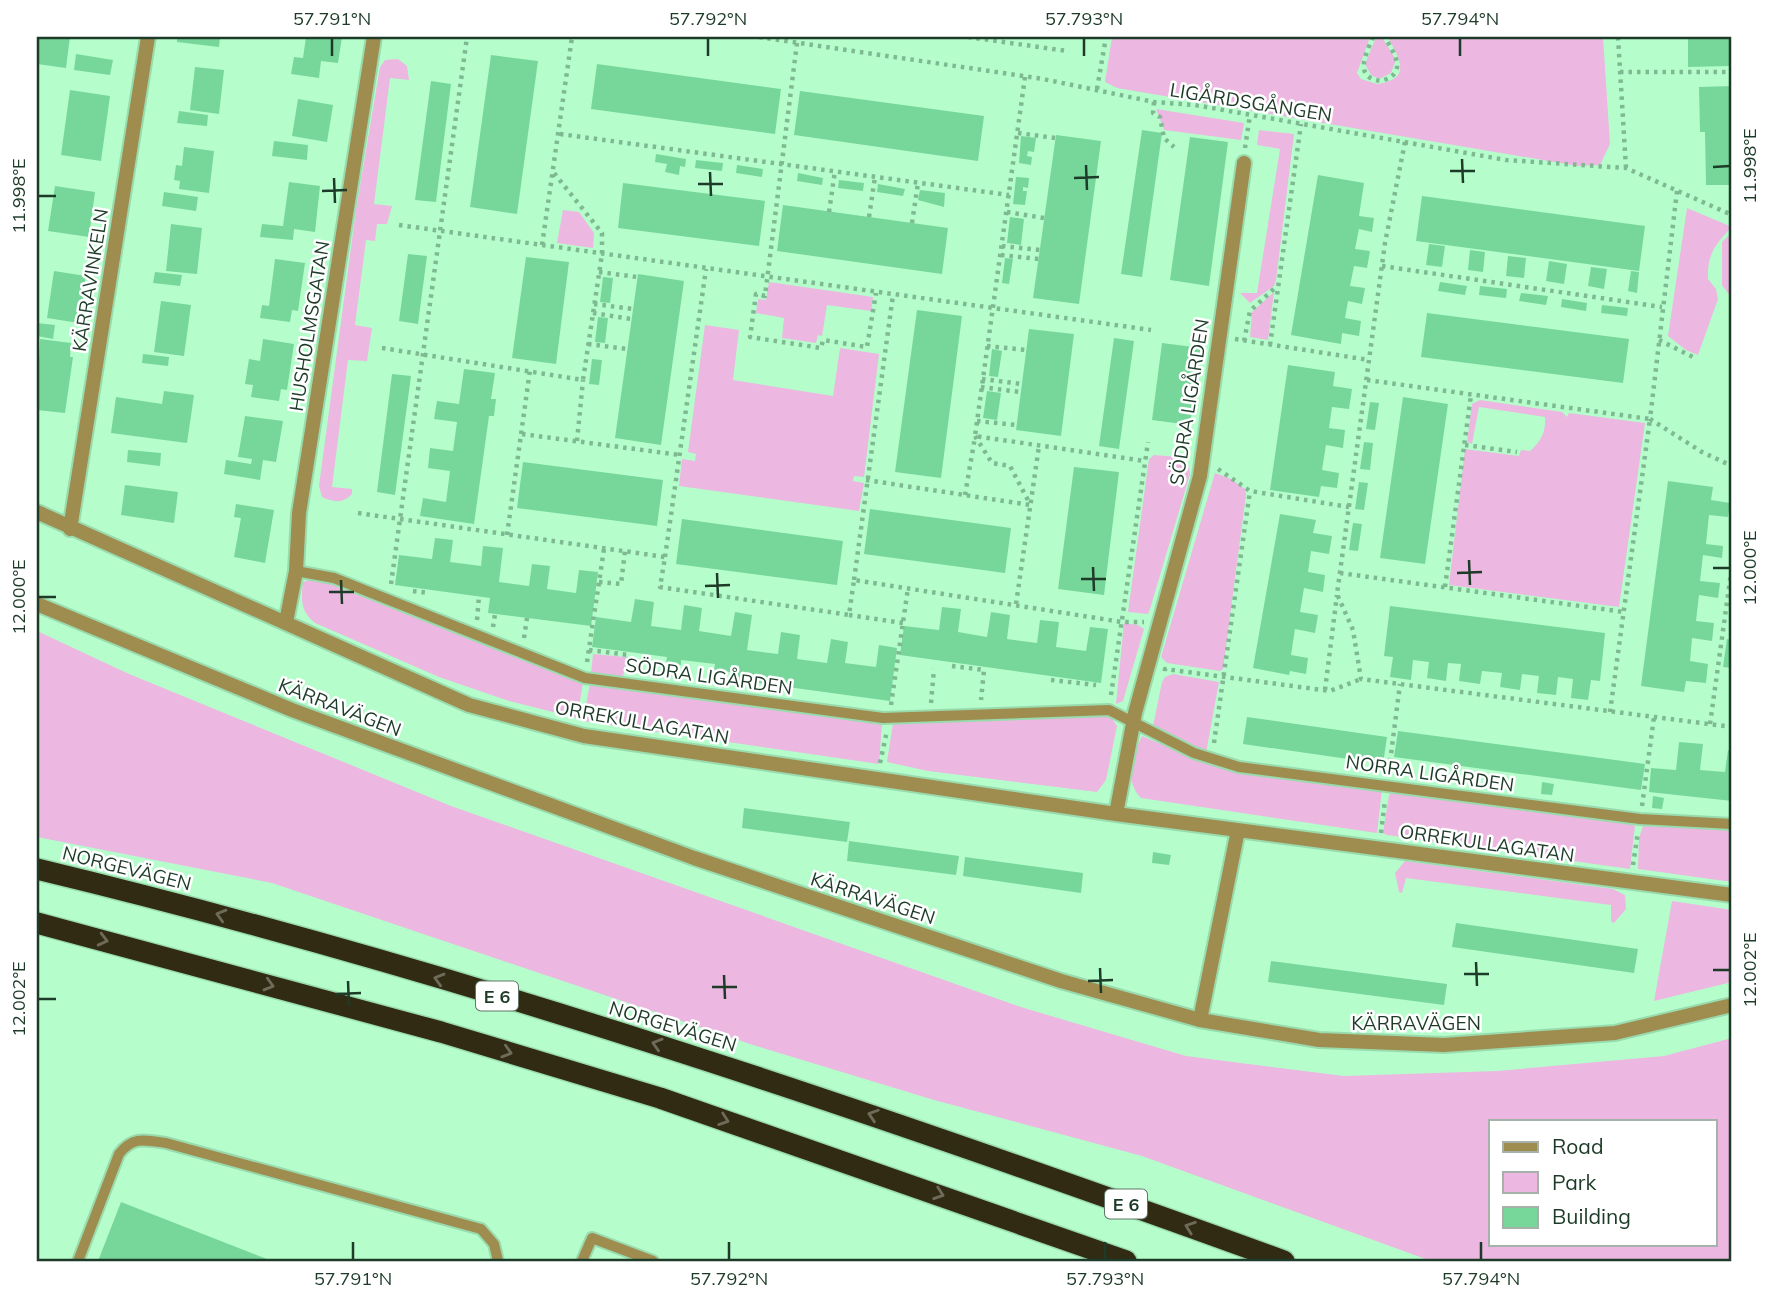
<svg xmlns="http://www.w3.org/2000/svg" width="1769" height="1298" viewBox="0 0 1769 1298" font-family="Mulish,sans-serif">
	<rect width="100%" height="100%" fill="#b5fecc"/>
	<path fill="#ecb7e0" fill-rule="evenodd" d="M1112,37H1370L1357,73L1361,79L1377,84C1414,78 1398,58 1388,37H1603L1610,144L1600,165L1578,166L1117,88L1105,82Z
		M1376,37H1382L1396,60L1391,73L1379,79L1371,75L1365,64Z
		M398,59L407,66L409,80L390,78L374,204L392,206L387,224H377L375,241L366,240L355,325L372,328L367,361L348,360L332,487L352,489V494C343,504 333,502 322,497L319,486L356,210L380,67L385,60Z
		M1156,109L1244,123L1241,140L1164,130Z
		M1259,130L1294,134L1276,280L1274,286L1250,303L1240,293H1257L1280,149L1257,145Z
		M1687,208L1732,227C1715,244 1707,255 1708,279L1716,289L1718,299L1698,355L1686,350L1668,336Z
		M563,210L579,212L594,233L593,248L557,243Z
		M1732,232V299L1722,285V242Z
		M769,282L873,297L871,311L827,305L822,336L818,335L816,343L782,338L784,318L756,313L758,299L766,300Z
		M1274,292L1268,340L1250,337L1252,312Z
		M705,325L739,330L733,380L833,396L840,348L879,354L864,477L854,476L853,481L864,483L859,511L679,486L682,459L695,461L696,454L688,452Z
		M1480,400L1562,412L1567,417L1569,413L1645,423L1619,607L1449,585L1465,449L1519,456L1521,450L1530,451C1541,441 1546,432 1545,417L1479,407L1472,444L1467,442L1472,404Z
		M1154,455L1179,457L1188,464L1190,474L1150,609L1148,614L1128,612L1149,459Z
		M1215,473L1231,479L1245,489L1246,495L1223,669L1220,671L1167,663L1161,657Z
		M315,578L583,683L577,718L509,701L439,677L315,623C300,611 301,599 303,582Z
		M1124,623L1138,625L1144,629L1123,701L1116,704Z
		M37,631L129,674L451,806L1024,1008L1186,1056L1344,1076L1497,1071L1664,1056L1732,1038V1261H1431L1142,1156L934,1100L753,1045L272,883L37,837ZM1491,1121H1715V1244H1491Z
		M593,654L626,657L623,678L591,673Z
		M1173,674L1219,682L1206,753L1155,731L1153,726L1162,682L1165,677Z
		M590,683L882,723L879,764L583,721Z
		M1104,714L1111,717L1117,726L1106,780L1097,792L928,771L887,762L893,723Z
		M1142,736L1198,760L1251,774L1382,789L1377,833L1141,798C1124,781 1132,756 1142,736Z
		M1393,791L1631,822L1635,826L1630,869L1387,835L1383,833L1389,795Z
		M1643,826L1732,828V882L1638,869L1639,838Z
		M1405,861L1613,889L1625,895L1626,909L1614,923L1611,922V905L1406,878L1402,893L1399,892L1395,873Z
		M1672,901L1732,910V982L1654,1001Z"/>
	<path fill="#77d79a" d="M37,37H70L66,68L37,64Z
		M177,37H220L219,47L177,42Z
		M306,37H342L338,63L321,61L319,78L291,74L294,57L303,58Z
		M1688,37H1729V66L1688,67Z
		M76,54L113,60L110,75L74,70Z
		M491,55L538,61L517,214L470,207Z
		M597,64L781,89L775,134L591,109Z
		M195,67L224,70L219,114L190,110Z
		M431,81L451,84L436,202L415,200Z
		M1732,86V185H1706L1705,132H1700L1699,87Z
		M70,90L110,96L101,161L61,155Z
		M800,91L984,116L978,161L794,135Z
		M298,99L333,105L327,142L292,136Z
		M179,111L208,115L207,126L177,123Z
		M1142,130L1162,133L1142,277L1121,274Z
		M1056,135L1101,141L1079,304L1033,298Z
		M1021,136L1036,138L1034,152L1028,151L1027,156L1032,157L1031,165L1019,163Z
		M1190,137L1228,142L1209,286L1170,280Z
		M274,141L308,145L307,160L272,156Z
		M184,147L214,151L209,193L179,189L180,181L174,180L176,165L182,166Z
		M656,154L686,159L685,167L680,166L679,175L665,172L667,164L655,162Z
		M696,160L723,163L722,171L695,168Z
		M737,165L763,169L762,177L736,173Z
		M798,173L823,178L822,185L797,181Z
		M1318,175L1364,183L1359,216L1374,218L1372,232L1359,229L1355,249L1370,251L1367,268L1354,266L1350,286L1365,288L1362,304L1348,301L1345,318L1361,321L1359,336L1342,333L1341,344L1291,335Z
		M1016,177L1029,178L1028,188L1023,187V191H1027L1025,205L1013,204Z
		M839,180L864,183L863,191L838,188Z
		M289,182L320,186L315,232L294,229L293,240L260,237L262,224L283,226Z
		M623,183L765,201L759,246L618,228Z
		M878,184L905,189L903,196L877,192Z
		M55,186L95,192L89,237L48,231Z
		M920,190L945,193L944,207L918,200Z
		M164,192L198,197L196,211L162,206Z
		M1422,196L1645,226L1639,271L1416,241Z
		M783,205L948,228L942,274L777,251Z
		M1010,217L1024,219L1021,245L1007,243Z
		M171,224L202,228L197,274L166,271Z
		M1429,244L1445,246L1442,267L1426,265Z
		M1470,250L1485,252L1483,272L1468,270Z
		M408,254L427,256L418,324L399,321Z
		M1508,256L1526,258L1524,278L1506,276Z
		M526,257L569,262L556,364L512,358Z
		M1005,258L1013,259L1009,284L1002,283Z
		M275,259L305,263L298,311L292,310L290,322L260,318L262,305L269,306Z
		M1549,261L1567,264L1564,284L1546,281Z
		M1591,267L1607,269L1604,289L1588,286Z
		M54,271L86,276L79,323L47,318Z
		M1631,271L1639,272L1637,293L1628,291Z
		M155,272L182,275L180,286L153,283Z
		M638,274L684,281L661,445L615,438Z
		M603,277L613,278L610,303L600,302Z
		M1440,282L1467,286L1465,295L1438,291Z
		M1480,286L1507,289L1506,298L1479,295Z
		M1521,293L1548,296L1546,305L1519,301Z
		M1562,299L1587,303L1586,311L1561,307Z
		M161,301L191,305L184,356L154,352Z
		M1602,305L1628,308L1627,316L1601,313Z
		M917,310L962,316L941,478L895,472Z
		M1427,313L1629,339L1623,383L1421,357Z
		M598,317L608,318L605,343L595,342Z
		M37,323L55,325L53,339L37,336Z
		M1029,329L1074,334L1061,436L1016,430Z
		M1114,338L1134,341L1119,449L1099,446Z
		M40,339L71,343L70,357H73L65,413L37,410Z
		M263,339L294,344L287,390L281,389L279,401L251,397L253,385L245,384L249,359L260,361Z
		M1162,343L1201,348L1190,425L1152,420Z
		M992,349L1002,351L998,377L989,376Z
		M143,354L169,357L168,366L142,363Z
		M592,359L602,360L599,385L589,384Z
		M1288,365L1335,372L1333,386L1352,389L1349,409L1332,407L1329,428L1345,430L1343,448L1326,445L1322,470L1339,473L1337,488L1321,486L1319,497L1270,490Z
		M464,369L495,373L491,399H496L494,416H489L474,524L420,516L423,498L446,502L450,471L428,468L430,448L453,451L457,422L434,419L437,401L459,404Z
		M392,374L411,376L395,495L377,492Z
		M164,391L194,395L187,443L111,433L116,397L162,404Z
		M987,391L1001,393L997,420L983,418Z
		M1403,397L1448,404L1425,564L1380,558Z
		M1370,402L1379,403L1375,430L1366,429Z
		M245,416L283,421L276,462L263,460L260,480L224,474L226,460L251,464L252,459L238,457Z
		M1364,442L1373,443L1370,470L1360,469Z
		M128,450L161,453L160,466L127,462Z
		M523,462L663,480L657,526L517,508Z
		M1074,467L1119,472L1104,595L1058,589Z
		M1668,481L1713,487L1711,500L1730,503L1728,517L1709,515L1706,544L1723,546L1722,558L1703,555L1700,581L1720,583L1718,598L1699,595L1696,621L1714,623L1712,641L1692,638L1690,661L1708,664L1706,683L1686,681L1684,692L1641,686Z
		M1359,482L1368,483L1364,510L1355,509Z
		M125,485L178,492L174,523L121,515Z
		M236,504L274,510L265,563L234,557L241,518L234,517Z
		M870,509L1011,528L1005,573L864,554Z
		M1280,514L1316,520L1313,533L1332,536L1329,554L1311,551L1308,572L1325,575L1323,592L1304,588L1300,612L1318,615L1315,633L1295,629L1291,655L1308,658L1306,674L1290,671L1289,675L1253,668Z
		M682,519L843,541L837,585L676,564Z
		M1353,523L1362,524L1358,551L1349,550Z
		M435,538L453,540L450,562L481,566L483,546L503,548L499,582L529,586L532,564L550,566L547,589L576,593L579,570L598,572L591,626L488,613L490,598L395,585L399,555L432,559Z
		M635,599L654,602L651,626L681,630L684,605L702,608L699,631L731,636L735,612L752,615L747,650L778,654L781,632L800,635L797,659L827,663L831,639L848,642L845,663L876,667L879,645L897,648L890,701L737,680L739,666L731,665L730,672L714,670L715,664L681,660V665L666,663L667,657L592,647L596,617L631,622Z
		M1390,606L1605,633L1600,681L1591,680L1588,700L1571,698L1573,679L1558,677L1556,695L1537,693L1539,676L1522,674L1520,690L1500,687L1502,673L1482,671L1480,684L1459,681L1461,664L1448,663L1446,681L1427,678L1429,662L1413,660L1411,680L1390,677L1393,657L1384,656Z
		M942,607L961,609L958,632L987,637L991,612L1010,615L1007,639L1037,643L1040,620L1059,622L1056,647L1086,651L1090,627L1108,629L1101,683L900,655L904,626L939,630Z
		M1727,639L1732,640V668L1723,667Z
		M1247,717L1387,737L1383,764L1243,744Z
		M1398,731L1645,764L1641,790L1394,757Z
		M1679,742L1703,744L1700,770L1725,772L1728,750L1732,751V801L1649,792L1651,768L1676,770Z
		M1542,782L1554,784L1552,795L1541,794Z
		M1653,796L1664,798L1662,809L1652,808Z
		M744,808L850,822L847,842L742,828Z
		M849,841L959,856L956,875L847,861Z
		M1153,852L1171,855L1169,865L1152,863Z
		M965,857L1083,873L1081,893L963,876Z
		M1456,923L1638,949L1634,973L1452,947Z
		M1271,961L1447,984L1444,1005L1268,982Z
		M121,1202L272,1261H98Z"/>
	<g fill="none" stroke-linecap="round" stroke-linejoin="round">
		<defs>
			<path id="service" d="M296,571L334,578L585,678L883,718L1109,710L1194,753L1239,767L1640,819L1732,824
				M78,1261L119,1154C133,1136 145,1140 166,1143L481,1229L494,1244L498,1261
				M582,1261L592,1238L653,1261"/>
			<path id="minor" d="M37,512L469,705L584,736L1116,814L1732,895
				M70,529L148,37
				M286,622L296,571L299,513L374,37
				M1116,814L1135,713L1200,476L1244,163
				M1200,1020L1238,830"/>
			<path id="tertiary" d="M37,604L292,710L694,858L1061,981L1200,1020L1319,1040L1444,1045L1615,1033L1732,1005"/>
			<path id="motorway" d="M37,869C461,971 874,1112 1284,1261
				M37,923L441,1032L660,1098L1126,1261"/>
		</defs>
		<use href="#service" stroke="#9adbae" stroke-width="14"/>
		<use href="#minor" stroke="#9adbae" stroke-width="18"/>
		<use href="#tertiary" stroke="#9adbae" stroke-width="18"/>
		<use href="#motorway" stroke="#9adbae" stroke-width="24"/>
		<path stroke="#7fb992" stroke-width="4.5" stroke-dasharray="3.5 5" stroke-linecap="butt" d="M759,37L1043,79L1154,102L1195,105L1506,160L1626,168L1732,215
			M968,37L1067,51
			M1373,37C1366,54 1353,78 1381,81C1409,73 1394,54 1385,37
			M1618,37L1626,168
			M797,43L765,296L756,294L750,337L821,348L823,340L867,347L876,293
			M1620,72H1732
			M1025,77L975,436L1145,461
			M1097,89L1106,37
			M1154,102L1153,113L1160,117L1164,138L1174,147
			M1018,133L1055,138
			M560,134L1009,195
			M1405,142L1385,243L1337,594L1353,630L1361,679L1732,727
			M1245,148L1250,115
			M1677,191L1650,419L1702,452L1732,466
			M829,212L835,171
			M1007,212L1044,218
			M869,217L875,177
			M912,223L918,183
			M399,225L1151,330
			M542,245L572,37
			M1002,246L1040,250
			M1001,255L1039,259
			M1382,266L1662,307
			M599,272L637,277
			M594,304L633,309
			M593,313L631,319
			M1235,339L1369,360
			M1659,340L1697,359
			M1244,341L1250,311L1277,286
			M588,344L627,349
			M1270,345L1301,124
			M987,346L1026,350
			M382,348L583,380L602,254V233L554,173
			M982,379L1022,384
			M1367,380L1650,419L1610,712
			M981,387L1020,392
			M977,421L1016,425
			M522,434L680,455
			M975,436L992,463L1010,466L1030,504
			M577,441L583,380
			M1465,445L1517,452
			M1218,469L1250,491L1349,507
			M866,480L1030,505
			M965,495L975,437
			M358,513L665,557L660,587L849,615L854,580L1122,622H1144
			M507,535L530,370
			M665,557L706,269
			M1340,573L1624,612
			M854,580L893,295
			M599,582L621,584L625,551
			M391,584L467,37
			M1445,587L1471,395
			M413,591L429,593
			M1016,604L1039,446
			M849,615L903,623
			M477,620L479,596
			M493,627L495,614
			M524,638L527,618
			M589,650L629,655L627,670
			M587,662L604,549
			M952,666L984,670L981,700
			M1165,671V669L1330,691L1361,679
			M1051,680L1096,685
			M1325,690L1337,595
			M1111,695L1148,442
			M931,703L934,669
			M891,705L908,588
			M1710,724L1732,566
			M1214,743L1250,491
			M880,763L887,731
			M1389,770L1400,684
			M1642,806L1654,717
			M1381,833L1385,800
			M1633,865L1638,832"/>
		<use href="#service" stroke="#9e8d4f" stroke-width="10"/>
		<use href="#minor" stroke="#9e8d4f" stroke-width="14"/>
		<use href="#tertiary" stroke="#9e8d4f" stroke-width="14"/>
		<use href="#motorway" stroke="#312b14" stroke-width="21"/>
	</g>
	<defs><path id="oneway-chevron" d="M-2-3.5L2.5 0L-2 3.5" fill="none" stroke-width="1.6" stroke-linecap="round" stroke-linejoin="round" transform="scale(1.75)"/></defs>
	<g stroke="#6f6b5a">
		<use href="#oneway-chevron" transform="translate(221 915) rotate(-164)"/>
		<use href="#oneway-chevron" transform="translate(103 940) rotate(14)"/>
		<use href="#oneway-chevron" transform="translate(439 979) rotate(-164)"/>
		<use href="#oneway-chevron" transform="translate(269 985) rotate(16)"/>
		<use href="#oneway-chevron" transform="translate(657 1044) rotate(-163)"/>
		<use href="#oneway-chevron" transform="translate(507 1052) rotate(17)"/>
		<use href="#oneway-chevron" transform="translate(873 1115) rotate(-162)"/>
		<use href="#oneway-chevron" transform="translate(724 1120) rotate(19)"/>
		<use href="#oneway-chevron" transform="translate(939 1194) rotate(19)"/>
		<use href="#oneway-chevron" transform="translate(1190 1227) rotate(-160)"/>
	</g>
	<path fill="none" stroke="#1d3b28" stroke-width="2.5" d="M332,38V56M708,38V56M1084,38V56M1460,38V56M1462,159L1463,183M1086,165L1087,190M1713,167L1730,166M1450,171H1475M710,172L711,196M334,178L335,203M1074,178L1099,177M698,184H723M322,191L347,190M38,196H56M1469,560L1470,585M1093,567L1094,591M1713,568H1730M717,573L718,598M1457,573L1482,572M1081,579H1106M341,580L342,604M705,586L730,585M329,592H354M38,597H56M1476,962L1477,986M1100,968L1101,993M1713,970H1730M1464,974H1489M724,975L725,999M348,981L349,1006M1088,981L1113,980M712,987H737M336,994L361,993M38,999H56M353,1242V1260M729,1242V1260M1105,1242V1260M1481,1242V1260"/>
	<g text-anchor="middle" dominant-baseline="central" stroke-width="5" stroke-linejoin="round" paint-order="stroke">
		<g fill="#fff" stroke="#617668" stroke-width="2">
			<rect x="476" y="981.5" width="42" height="29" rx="5"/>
			<rect x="1105" y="1189.5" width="42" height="29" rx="5"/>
		</g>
		<g font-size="18" font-weight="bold" fill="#1d3b28">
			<text x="497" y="996">E 6</text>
			<text x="1126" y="1204">E 6</text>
		</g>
		<g font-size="19" fill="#1d3b28" stroke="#fff">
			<text transform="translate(1251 102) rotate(9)">LIGÅRDSGÅNGEN</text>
			<text transform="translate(90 280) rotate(-81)">KÄRRAVINKELN</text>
			<text transform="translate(309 326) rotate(-81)">HUSHOLMSGATAN</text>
			<text transform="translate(1189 402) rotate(-81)">SÖDRA LIGÅRDEN</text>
			<text transform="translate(709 676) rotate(8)">SÖDRA LIGÅRDEN</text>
			<text transform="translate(340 707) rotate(21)">KÄRRAVÄGEN</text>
			<text transform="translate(642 722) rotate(10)">ORREKULLAGATAN</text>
			<text transform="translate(1430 773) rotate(8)">NORRA LIGÅRDEN</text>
			<text transform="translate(1487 843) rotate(8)">ORREKULLAGATAN</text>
			<text transform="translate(127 868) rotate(14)">NORGEVÄGEN</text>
			<text transform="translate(873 898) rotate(18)">KÄRRAVÄGEN</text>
			<text x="1416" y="1023">KÄRRAVÄGEN</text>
			<text transform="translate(673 1026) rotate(17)">NORGEVÄGEN</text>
		</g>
	</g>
	<rect width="1769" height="1298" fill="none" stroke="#ffffff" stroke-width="77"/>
	<rect x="1489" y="1120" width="228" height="126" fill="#ffffff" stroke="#a5b1a9" stroke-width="2"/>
	<rect x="1503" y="1142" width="35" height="10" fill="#9e8d4f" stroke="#a5b1a9" stroke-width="2"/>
	<text x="1552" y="1154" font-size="21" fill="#1d3b28">Road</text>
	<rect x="1503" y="1172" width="35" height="21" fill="#ecb7e0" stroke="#a5b1a9" stroke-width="2"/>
	<text x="1552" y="1190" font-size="21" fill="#1d3b28">Park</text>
	<rect x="1503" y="1207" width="35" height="21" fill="#77d79a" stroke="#a5b1a9" stroke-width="2"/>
	<text x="1552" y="1224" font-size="21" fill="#1d3b28">Building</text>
	<rect x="38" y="38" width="1692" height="1222" fill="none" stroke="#1d3b28" stroke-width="2.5"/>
	<g font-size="18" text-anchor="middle" fill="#1d3b28">
		<text x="332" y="25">57.791°N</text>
		<text x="708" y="25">57.792°N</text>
		<text x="1084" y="25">57.793°N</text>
		<text x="1460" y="25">57.794°N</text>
		<text transform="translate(1750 166) rotate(-90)" y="6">11.998°E</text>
		<text transform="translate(19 196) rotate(-90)" y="6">11.998°E</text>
		<text transform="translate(1750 568) rotate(-90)" y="6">12.000°E</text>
		<text transform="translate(19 597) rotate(-90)" y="6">12.000°E</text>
		<text transform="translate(1750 970) rotate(-90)" y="6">12.002°E</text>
		<text transform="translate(19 999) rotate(-90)" y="6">12.002°E</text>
		<text x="353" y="1285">57.791°N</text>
		<text x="729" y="1285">57.792°N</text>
		<text x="1105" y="1285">57.793°N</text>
		<text x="1481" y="1285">57.794°N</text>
	</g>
</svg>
